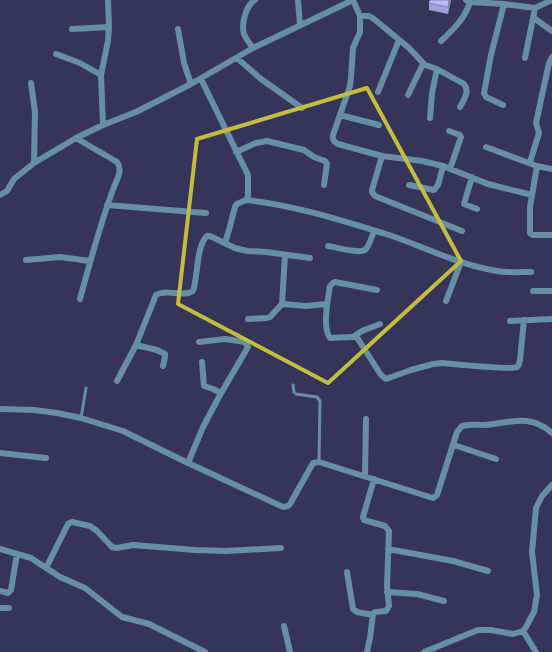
<svg xmlns="http://www.w3.org/2000/svg" width="552" height="652" viewBox="0 0 552 652" font-family="Arial,sans-serif">
	<rect width="100%" height="100%" fill="#373459"/>
	<g fill="none" stroke-linecap="round" stroke-linejoin="round">
		<path stroke="#6690a2" stroke-width="3" d="M293,385L294,392L296,394L317,397L320,401L319,462
			M81,418L86,388"/>
		<path stroke="#6690a2" stroke-width="6" d="M298,0L300,25
			M353,0L360,16V32L353,48L351,78L350,86L333,135C332,140 334,142 338,144L382,156L422,161L443,166L488,184L532,195
			M466,0L470,2L504,4L535,8L552,0
			M360,16H369L374,19L409,48L425,65L437,69L464,84C470,92 464,99 460,107
			M534,18L552,31
			M72,29L109,27
			M178,29L184,63L191,84
			M441,41C454,29 465,18 470,2
			M253,48C250,44 246,39 244,34C241,24 246,5 255,0
			M56,54L80,63L101,75
			M237,58L261,79L302,108
			M525,58L535,8
			M201,79L248,175V196L246,200L237,204L235,207L229,230L225,243
			M31,83L35,112L34,163
			M378,92L399,40
			M408,95L423,64
			M503,105L486,97L484,93L491,55L504,4
			M340,115L379,125
			M430,118L432,93L437,69
			M103,125L101,75L108,41L109,27L108,0
			M449,131L460,135L461,137L450,169
			M76,138L117,162C123,170 117,179 114,187C100,224 90,262 80,299
			M486,147L537,166L552,169
			M236,152L256,143L267,141L304,150L314,157L325,161L327,164L324,185
			M382,156L372,190V192L375,196L462,231
			M530,162L539,133L536,123L549,63L552,57
			M537,166L530,207V233L533,235H552
			M472,177L464,204L477,209
			M409,185L434,190L438,185L443,166
			M0,195L7,191L14,179L34,163L76,138L103,125L136,112L191,84L253,48L353,0
			M246,200C293,205 340,220 386,234C423,246 458,265 497,271C508,273 520,272 531,272
			M107,205L206,213
			M328,246C336,247 359,254 365,250C369,247 372,236 374,231
			M26,260L60,257L90,261
			M377,290L335,282L333,283L330,286C328,299 322,328 330,338L352,337H355L358,339L381,375L386,379L411,370L433,364L442,363C453,364 511,370 517,367C519,366 519,363 520,360L524,320
			M533,291H552
			M446,301L461,262
			M282,304L306,306L327,304
			M248,319L267,318L270,317L282,304L285,255
			M510,321L552,319
			M353,337L362,331L380,324
			M136,345L157,350L165,354V357L163,366
			M202,362L204,386L213,389L221,393
			M117,381L136,345L156,295C167,288 182,298 193,291C198,277 196,246 207,236H210L235,248L247,251L266,252L310,258
			M0,409L34,410L57,413L81,418L123,431L188,463L283,507L288,506L290,504L313,463L319,462L433,498L437,495L457,432L462,426C470,424 478,425 486,425C512,422 531,414 552,433
			M454,445L496,459
			M0,453L46,458
			M188,463L203,427L220,395L248,347L245,342L225,339L199,342
			M365,476L366,419
			M0,549L31,558L60,577L85,588L122,617L149,624L205,652
			M388,549L453,561L488,571
			M46,568L68,524L72,522L90,526L97,531L112,547L117,548L133,545L195,550L226,551L281,548
			M347,572L353,609L357,612L373,615
			M0,591L8,593L11,590L17,554
			M387,592L417,594L444,601
			M0,608H9
			M284,626L290,652
			M523,631L536,652
			M367,652L370,638L373,614L375,612L386,611L389,606L387,586L389,531L385,526L364,520L363,517L374,479
			M424,652L478,630H491L513,634L523,631L526,627L534,612L537,595L532,552L536,508L542,496L552,485"/>
	</g>
	<path fill="#a39fda" d="M451,0L448,14L429,10V3Z"/>
	<path fill="#8482b1" d="M449,0H451L448,14V7Z"/>
	<path fill="#bdb9fd" stroke="#8482b1" d="M430,0H449L448,7L429,3Z"/>
	<path fill="none" stroke="#c3bd3f" stroke-width="4" stroke-linejoin="round" d="M367,88L461,261L328,383L178,304L197,139Z"/>
</svg>
